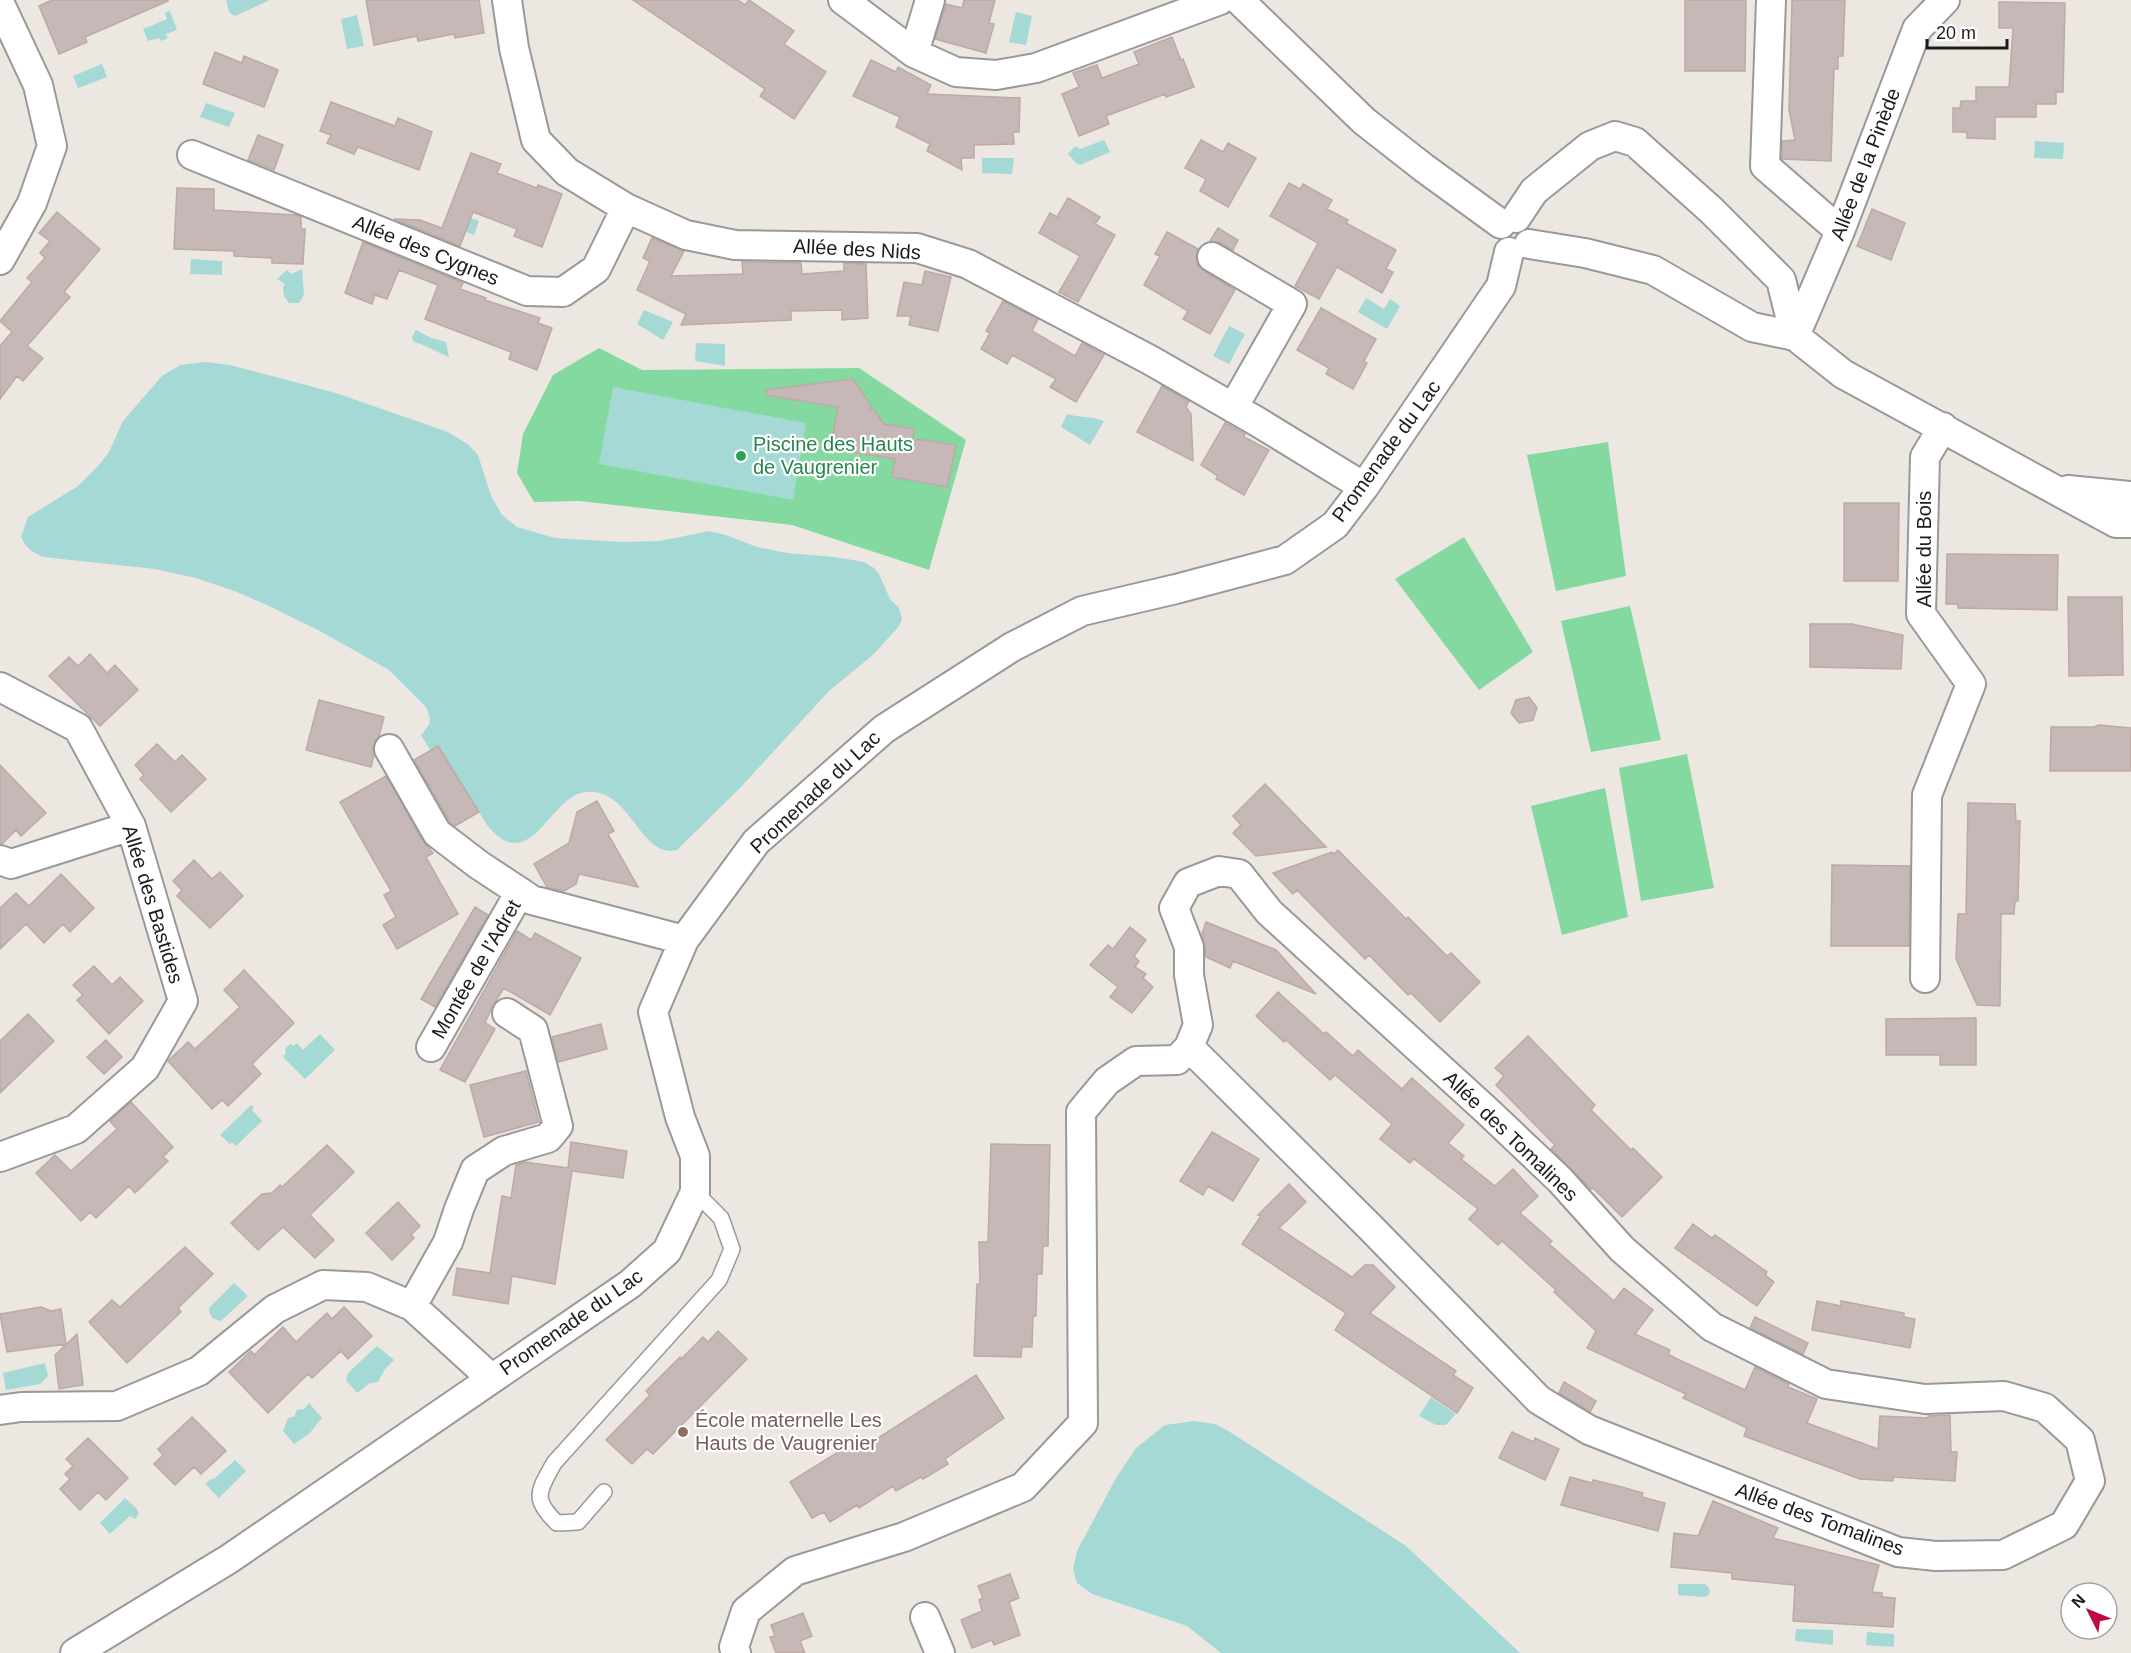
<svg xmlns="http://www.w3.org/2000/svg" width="2131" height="1653" viewBox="0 0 2131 1653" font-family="Helvetica,sans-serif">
	<rect width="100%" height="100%" fill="#ede7e2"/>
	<path fill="#83d9a0" d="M599,348L642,370L859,368L966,440L929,570L792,525L579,501L534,502L517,473L523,434L553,375Z
		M1608,442L1626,576L1556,591L1527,455Z
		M1464,537L1533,652L1479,690L1395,579Z
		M1630,606L1661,740L1591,752L1561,621Z
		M1687,754L1714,888L1641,901L1619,768Z
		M1605,788L1628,917L1562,935L1531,806Z"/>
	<path fill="#a4d9d6" d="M226,0H268V1L235,16L229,12Z
		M170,11L177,30L166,34L168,38L161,41L159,38L148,41L143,29L167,19L165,13Z
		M1016,12L1032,16L1026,45L1009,42Z
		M357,15L364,46L347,49L341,19Z
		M102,64L107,77L78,88L73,76Z
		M206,103L235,113L229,127L200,117Z
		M1104,140L1110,152L1080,165L1076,163L1068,154L1075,146L1080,149Z
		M2035,141L2064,143L2063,159L2034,158Z
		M982,158H1014L1012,174L982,173Z
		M449,210L479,221L474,235L444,224Z
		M191,259L222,261V275L190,274Z
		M302,269L304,295L299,303H289L284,296L283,287L285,284L277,279L287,270L291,274Z
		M1366,298L1384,309L1390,299L1400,306L1387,329L1358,312Z
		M644,310L673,322L663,340L637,324Z
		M1229,326L1245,334L1229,364L1213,356Z
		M416,330L431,338L446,342L449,357C436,352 426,345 414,342L412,337Z
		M696,343L725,344V366L695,361Z
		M205,362L230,365L336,393L448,432L469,445L478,455L491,496L502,515L517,527L555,538L621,542L660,541L709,531L726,535L757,547L787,553L835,557L864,562L874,568L879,574L890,599L899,608L902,619L899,626L873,655L829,691L740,788L677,850C639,859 632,788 586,792C549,795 531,879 487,825L438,746L430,750L421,735L429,725L430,718L426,707L389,670L320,631L271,607L237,592L196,578L155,569L43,557C32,552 26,548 21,537L28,517L78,486L99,465L109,452L123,421L162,376L180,365Z
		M613,387L806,423L793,500L599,464Z
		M1067,414C1080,418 1092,416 1104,421L1090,445L1061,427Z
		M320,1034L335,1050L305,1079L283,1057L286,1053L285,1049L290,1044L294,1046L297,1043L303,1050Z
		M251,1105L254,1107L252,1110L262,1121L236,1146L232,1142L230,1144L220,1135Z
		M234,1283L248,1296L221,1321C213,1319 209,1317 209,1308Z
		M377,1346L394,1360L385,1369L378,1382L370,1383L357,1393L346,1380L348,1373Z
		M45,1363L48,1376L40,1384L6,1390L3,1373Z
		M1431,1397L1456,1414L1446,1425H1436L1419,1416Z
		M309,1403L322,1418L309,1434L294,1444L283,1431L288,1418L294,1417L297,1410L304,1409Z
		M1194,1421L1215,1424L1230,1432L1406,1546L1520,1653H1221L1187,1626L1092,1594L1077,1583L1073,1570L1077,1551L1116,1478L1136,1448L1165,1425Z
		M235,1460L246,1471L219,1498L205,1484L211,1479H214Z
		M125,1498L136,1508L139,1514L135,1519L130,1516L110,1534L100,1523Z
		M1678,1584H1705L1709,1588L1710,1594L1705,1597L1678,1595Z
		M1796,1629L1833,1630V1645L1795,1641Z
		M1867,1632L1894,1634V1647L1866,1645Z"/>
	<path fill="#c5b8b6" stroke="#bea9a5" stroke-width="1.5" d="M52,0H168V1L85,37L87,42L59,54L39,6Z
		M366,0H479L484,33L455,38L454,34L418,41L417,36L374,45Z
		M633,0H738L745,5L749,0L794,31L784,44L826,72L794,119L760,96L765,89Z
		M964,0H995L989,23L994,24L986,53L935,39L946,4L962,8Z
		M1685,0H1746L1745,71H1685Z
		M1792,0H1845L1843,56H1838V69H1834L1831,161L1782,159V141L1795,140L1789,110Z
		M1999,2L2065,3L2063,92H2056V104H2036V117H1995V139L1967,138V132H1953V108H1960L1961,101H1976V87H2009L2013,28H1999Z
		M1172,37L1181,60L1183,59L1194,87L1166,97L1165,94L1106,116L1109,124L1079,136L1062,94L1079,87L1073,73L1097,65L1102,78L1139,64L1134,52Z
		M215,52L242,63L244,56L278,70L264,107L203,84Z
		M871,60L896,72L898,67L931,85L927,94L1020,98L1019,132H1013L1014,144L974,145V158H961L962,170L927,151L930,144L896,127L900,117L853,96Z
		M331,102L395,126L398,118L432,132L419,170L358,147L354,154L327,143L331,135L320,131Z
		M258,135L283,145L274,170L248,160Z
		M1201,140L1223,152L1228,143L1256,158L1228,207L1200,191L1206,179L1185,168Z
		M471,153L501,164L497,173L537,188L538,185L562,194L542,247L514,236L517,229L473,212L460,246L394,219L420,220L442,228Z
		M1289,183L1300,189L1303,184L1332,200L1327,209L1348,220L1346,223L1396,250L1386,269L1393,272L1382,293L1337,267L1319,299L1295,286L1318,243L1270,216Z
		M177,188L214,189V210L296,215L301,217V229H305L303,264L272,263V258L234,256V251L174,249Z
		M1068,198L1100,217L1095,224L1115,235L1078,302L1059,292L1080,256L1039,233L1050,213L1057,217Z
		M1872,209L1905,223L1891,260L1857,246Z
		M57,212L100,249L64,292L70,297L27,346L43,358L23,381L17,376L0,399V346L12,332L0,321L32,282L27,278L45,258L40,253L50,241L39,233Z
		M1218,228L1238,240L1233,250L1220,243L1210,241Z
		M1167,232L1198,249L1196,257L1198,266L1204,271L1235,290L1210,334L1183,319L1188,311L1144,285L1160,256L1155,254Z
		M652,238L684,251L671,276L743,274L742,262L801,263L802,274L844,271V263L866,264L868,318L842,320V310L791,311V320L681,325L686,314L637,290L650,261L643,258Z
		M363,242L463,283L460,289L486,298L485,300L540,318L538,323L552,328L537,370L509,359L511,352L425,319L438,285L399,270L387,299L375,295L372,304L345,293Z
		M925,271L951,277L938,331L909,325L911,316H897L904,282L922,285Z
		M1003,301L1038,319L1032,331L1075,356L1082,343L1104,355L1076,402L1050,387L1056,379L1012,355L1007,364L981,349L990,333L986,331Z
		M1321,308L1376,339L1364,361L1367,363L1353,389L1326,374L1329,368L1297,350Z
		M853,379L870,404L871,409L874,410L884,424L915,429L910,449L917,439L956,445L947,487L892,477L895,459L830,449L838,407L766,395V390Z
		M1162,386L1189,401L1186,407L1191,414L1193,461L1137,432Z
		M1225,423L1245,434L1244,437L1269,450L1244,495L1216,479L1218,476L1201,465Z
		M1844,503H1899L1898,581H1844Z
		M1947,554L2058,555L2057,610L1958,608V604H1946Z
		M2068,597H2122L2123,675L2069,676Z
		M1810,624H1852L1903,635L1901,669L1810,667Z
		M90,654L107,673L115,665L138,690L100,726L49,676L69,657L78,666Z
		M1529,697L1537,708L1533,720L1519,723L1511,713L1516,700Z
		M319,700L384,717L379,736L375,741L373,748L374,755L371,767L306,750Z
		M2099,725L2131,728V771H2050L2051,727H2094Z
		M157,744L175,762L182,755L206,779L171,812L140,779L144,775L135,765Z
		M438,746L479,812L455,826L450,822L414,760Z
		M0,765L46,813L21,836L16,830L2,844H0Z
		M386,776L423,841L433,853L426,857L458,914L397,949L383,925L396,917L384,895L391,891L340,802Z
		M1265,784L1326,847L1256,856L1233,833L1241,825L1233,816Z
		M597,801L614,831L608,834L638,887L579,874L576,884L564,891L547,887L534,864L569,843L577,812Z
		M1968,803L2015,804L2016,821H2020L2018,901H2015L2014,914H2001L2000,1006L1977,1005L1956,959L1958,914H1966Z
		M1338,850L1406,919L1408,917L1447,956L1451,953L1480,982L1440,1022L1411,993L1408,995L1369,955L1365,959L1297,890L1293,894L1273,873L1332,852L1334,854Z
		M194,860L212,879L220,872L243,896L210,928L177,896L182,890L173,881Z
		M1832,865L1910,866L1909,946H1831Z
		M61,874L94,908L70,932L63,924L44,943L26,924L0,949V908L16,893L29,906Z
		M475,907L488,915L435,1007L421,999Z
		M1206,922L1276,950L1316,994L1233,961L1230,968L1206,957L1205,947L1202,934Z
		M1130,927L1146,940L1134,956L1139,961L1135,967L1146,974L1143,978L1153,987L1132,1013L1110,997L1118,987L1090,965L1108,945L1113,949Z
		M517,931L531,940L535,933L581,958L550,1015L504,988L493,1005L485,1023L495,1029L465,1082L440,1070Z
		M94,966L112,985L120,977L143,1001L109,1034L77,1000L83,995L73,985Z
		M244,970L294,1023L252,1064L261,1074L228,1106L222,1100L212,1109L168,1061L188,1042L195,1049L240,1007L224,990Z
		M1278,992L1324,1034L1326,1032L1353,1056L1358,1050L1402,1089L1412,1078L1464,1125L1448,1143L1464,1156L1461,1159L1495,1186L1513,1169L1538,1196L1520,1213L1552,1241L1549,1244L1614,1301L1624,1288L1653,1310L1635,1334L1670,1350L1668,1354L1677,1359L1745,1390L1755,1367L1789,1384L1788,1387L1817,1399L1807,1423L1878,1449L1880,1416L1928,1418V1416L1950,1415L1951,1452H1957L1955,1481L1893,1477V1481L1860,1479L1744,1436L1747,1428L1683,1398L1686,1394L1587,1348L1596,1331L1554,1292L1556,1290L1502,1241L1498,1245L1469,1219L1478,1209L1414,1159L1410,1163L1380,1139L1392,1124L1335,1075L1330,1080L1286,1040L1284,1042L1256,1016Z
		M28,1014L54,1041L0,1093V1041Z
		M1976,1018V1065H1940V1055H1886V1019Z
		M601,1024L607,1049L558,1062L552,1037Z
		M1528,1036L1595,1105L1591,1110L1631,1150L1633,1148L1662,1177L1622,1217L1593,1188L1591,1189L1551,1149L1555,1145L1496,1085L1504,1076L1495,1068Z
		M106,1040L122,1057L104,1074L87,1057Z
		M526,1071L539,1122L484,1137L470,1085Z
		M131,1102L173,1147L163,1157L168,1161L135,1193L129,1186L96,1218L90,1212L81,1221L36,1173L55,1155L71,1171L117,1129L110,1121Z
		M1212,1132L1259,1159L1233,1201L1208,1186L1203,1195L1180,1181Z
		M571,1142L627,1151L623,1178L572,1171L555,1284L512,1276L508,1304L453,1295L457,1268L490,1273L502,1196L511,1198L516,1165L525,1162L568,1168Z
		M991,1144L1050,1145L1048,1246H1043L1042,1274H1037L1036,1316H1033L1032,1347H1022L1021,1357L974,1356L977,1284H980L979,1242H988Z
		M327,1145L354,1172L310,1215L334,1240L315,1258L283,1227L258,1250L231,1223L262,1194L272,1193L280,1185L282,1187Z
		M1289,1184L1306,1202L1279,1228L1352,1277L1365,1265H1373L1395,1287L1370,1313L1456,1371L1453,1375L1473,1388L1457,1413L1335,1330L1346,1313L1242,1244L1261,1216L1258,1215Z
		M398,1202L420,1226L411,1235L414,1238L392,1260L366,1233Z
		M1693,1224L1712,1238L1715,1235L1767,1272L1765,1275L1774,1282L1757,1306L1675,1248Z
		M185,1247L213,1274L178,1308L181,1312L127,1363L89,1322L112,1300L120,1307Z
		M1817,1301L1841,1306V1301L1904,1313V1317L1915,1319L1910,1348L1812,1330Z
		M41,1307L51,1311L61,1309L66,1344L7,1352L0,1314Z
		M344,1307L372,1336L348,1359L341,1351L312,1378L308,1374L268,1413L229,1372L251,1351L254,1355L283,1327L296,1342L327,1313L332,1319Z
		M1755,1317L1808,1343L1803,1354L1750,1328Z
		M718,1331L747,1359L653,1454L647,1449L632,1464L606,1440L650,1395L646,1391L680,1357L681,1359L703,1337L708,1342Z
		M77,1334L83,1385L59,1389L55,1355Z
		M976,1375L1004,1418L945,1459L948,1464L923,1479L921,1477L896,1491L893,1486L859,1508L857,1505L830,1522L824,1512L812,1518L790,1482L851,1444L854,1449L867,1440L869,1444Z
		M1564,1382L1596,1401L1590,1412L1559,1393Z
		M192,1417L226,1451L201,1474L194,1467L175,1485L154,1464L163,1455L158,1449Z
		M1512,1432L1534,1442L1535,1438L1559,1449L1545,1480L1499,1458Z
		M88,1438L128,1478L106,1500L98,1492L80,1510L60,1489L70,1479L65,1474L73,1466L66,1459Z
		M1570,1477L1592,1483L1593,1480L1618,1486L1643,1493L1642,1497L1665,1503L1658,1531L1561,1505Z
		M1713,1501L1778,1528L1773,1538L1879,1565L1872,1592L1882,1593V1597L1895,1598L1893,1627L1793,1621L1795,1585L1732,1579V1573L1671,1567L1674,1533L1698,1536Z
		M1010,1574L1019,1598L1009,1602L1020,1635L994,1645L992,1640L972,1648L961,1620L982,1611L979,1600L983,1598L978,1586Z
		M803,1613L812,1636L800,1641L805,1653H776L770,1637L775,1636L771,1625Z"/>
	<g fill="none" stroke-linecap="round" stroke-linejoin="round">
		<defs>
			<path id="service" d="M604,1492L578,1522L557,1523C531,1498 539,1491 554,1463L719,1280L732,1249L721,1218L695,1192"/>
			<path id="minor" d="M507,0L514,48L536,140L567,172L626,208L686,235L735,245L917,248L968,264L1150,360L1258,422L1364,487
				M843,0L914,53L956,72L996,75L1036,68L1220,0
				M1239,0L1364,121L1424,168L1501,224
				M1771,0L1765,166L1840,231
				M0,4L38,85L52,146L32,203L0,260
				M914,53L930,0
				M192,155L527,291L563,292L596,269L626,208
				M1516,218L1534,191L1590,146L1615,136L1635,142L1711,210L1781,280L1795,336
				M1529,244L1585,253L1653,270L1752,327L1795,336L1843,374L2116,523H2131
				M1212,257L1292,304L1233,408
				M1795,336L1840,231L1917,29L1945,0
				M2068,490L2131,496
				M0,687L78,728L131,826L183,1001L145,1068L76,1129L0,1157
				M389,749L437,833L479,865L532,900L684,940
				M0,860L11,864L131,826
				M1925,978L1927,795L1971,684L1921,614L1925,457L1943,427
				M431,1047L520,892
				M412,1306L448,1242L459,1209L475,1170L504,1151L548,1138L558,1126L533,1030L507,1013
				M0,1410L21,1407L117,1406L199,1371L275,1309L323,1285L367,1287L412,1306L491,1378
				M925,1617L940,1653
				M75,1653L229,1559L630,1284L667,1251L695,1192V1156L680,1117L653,1012L684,940L756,842L884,729L1012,647L1082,611L1176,589L1285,560L1335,525L1364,487L1501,286L1509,252
				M736,1653L734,1647L746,1611L795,1571L904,1537L1023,1487L1083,1423L1081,1112L1107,1081L1136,1061L1177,1060L1189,1047L1198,1025L1189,975V947L1174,908L1188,883L1219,871L1239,874L1269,912L1485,1109L1560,1180L1622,1249L1712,1327L1826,1384L1925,1399L2004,1396L2045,1408L2080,1440L2090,1481L2064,1525L2003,1555L1936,1556L1898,1552L1589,1430L1539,1400L1370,1227L1189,1047"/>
		</defs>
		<use href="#service" stroke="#999" stroke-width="18"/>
		<use href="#minor" stroke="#999" stroke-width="32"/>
		<use href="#service" stroke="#fff" stroke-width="15"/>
		<use href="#minor" stroke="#fff" stroke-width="28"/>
	</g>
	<circle fill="#2e9e5b" stroke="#fff" stroke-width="2" cx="741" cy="456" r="6"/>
	<circle fill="#8d6e63" stroke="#fff" stroke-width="2" cx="683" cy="1432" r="6"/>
	<g text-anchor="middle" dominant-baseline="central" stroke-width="4.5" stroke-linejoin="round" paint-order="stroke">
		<g font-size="20" fill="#1c1c1c" stroke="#fff">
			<text transform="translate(1865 164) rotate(-69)">Allée de la Pinède</text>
			<text transform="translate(857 249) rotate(3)">Allée des Nids</text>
			<text transform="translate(426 250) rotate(22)">Allée des Cygnes</text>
			<text transform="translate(1386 451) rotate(-54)">Promenade du Lac</text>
			<text transform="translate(1924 549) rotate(-90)">Allée du Bois</text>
			<text transform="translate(815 792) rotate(-43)">Promenade du Lac</text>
			<text transform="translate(153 904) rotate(73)">Allée des Bastides</text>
			<text transform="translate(476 969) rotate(-60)">Montée de l’Adret</text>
			<text transform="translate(1511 1136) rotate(44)">Allée des Tomalines</text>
			<text transform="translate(571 1322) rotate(-35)">Promenade du Lac</text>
			<text transform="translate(1820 1519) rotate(20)">Allée des Tomalines</text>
		</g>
		<g font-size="20" fill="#27864d" stroke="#fff" text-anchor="start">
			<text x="753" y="444">Piscine des Hauts<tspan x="753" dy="23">de Vaugrenier</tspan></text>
		</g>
		<g font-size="20" fill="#785e54" stroke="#fff" text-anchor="start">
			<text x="695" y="1420">École maternelle Les<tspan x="695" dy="23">Hauts de Vaugrenier</tspan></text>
		</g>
	</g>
	<g transform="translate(2089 1611) rotate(313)"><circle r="28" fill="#ffffff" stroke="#a4a4a4" stroke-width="1.5"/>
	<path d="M0-4.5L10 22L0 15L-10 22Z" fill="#c0093c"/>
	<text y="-9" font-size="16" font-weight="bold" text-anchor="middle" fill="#1c1c1c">N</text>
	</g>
	<path d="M1927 39v9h80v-9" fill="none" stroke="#1c1c1c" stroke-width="3"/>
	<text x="1936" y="39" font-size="18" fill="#1c1c1c" stroke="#ffffff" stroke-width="4.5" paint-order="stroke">20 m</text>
</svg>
